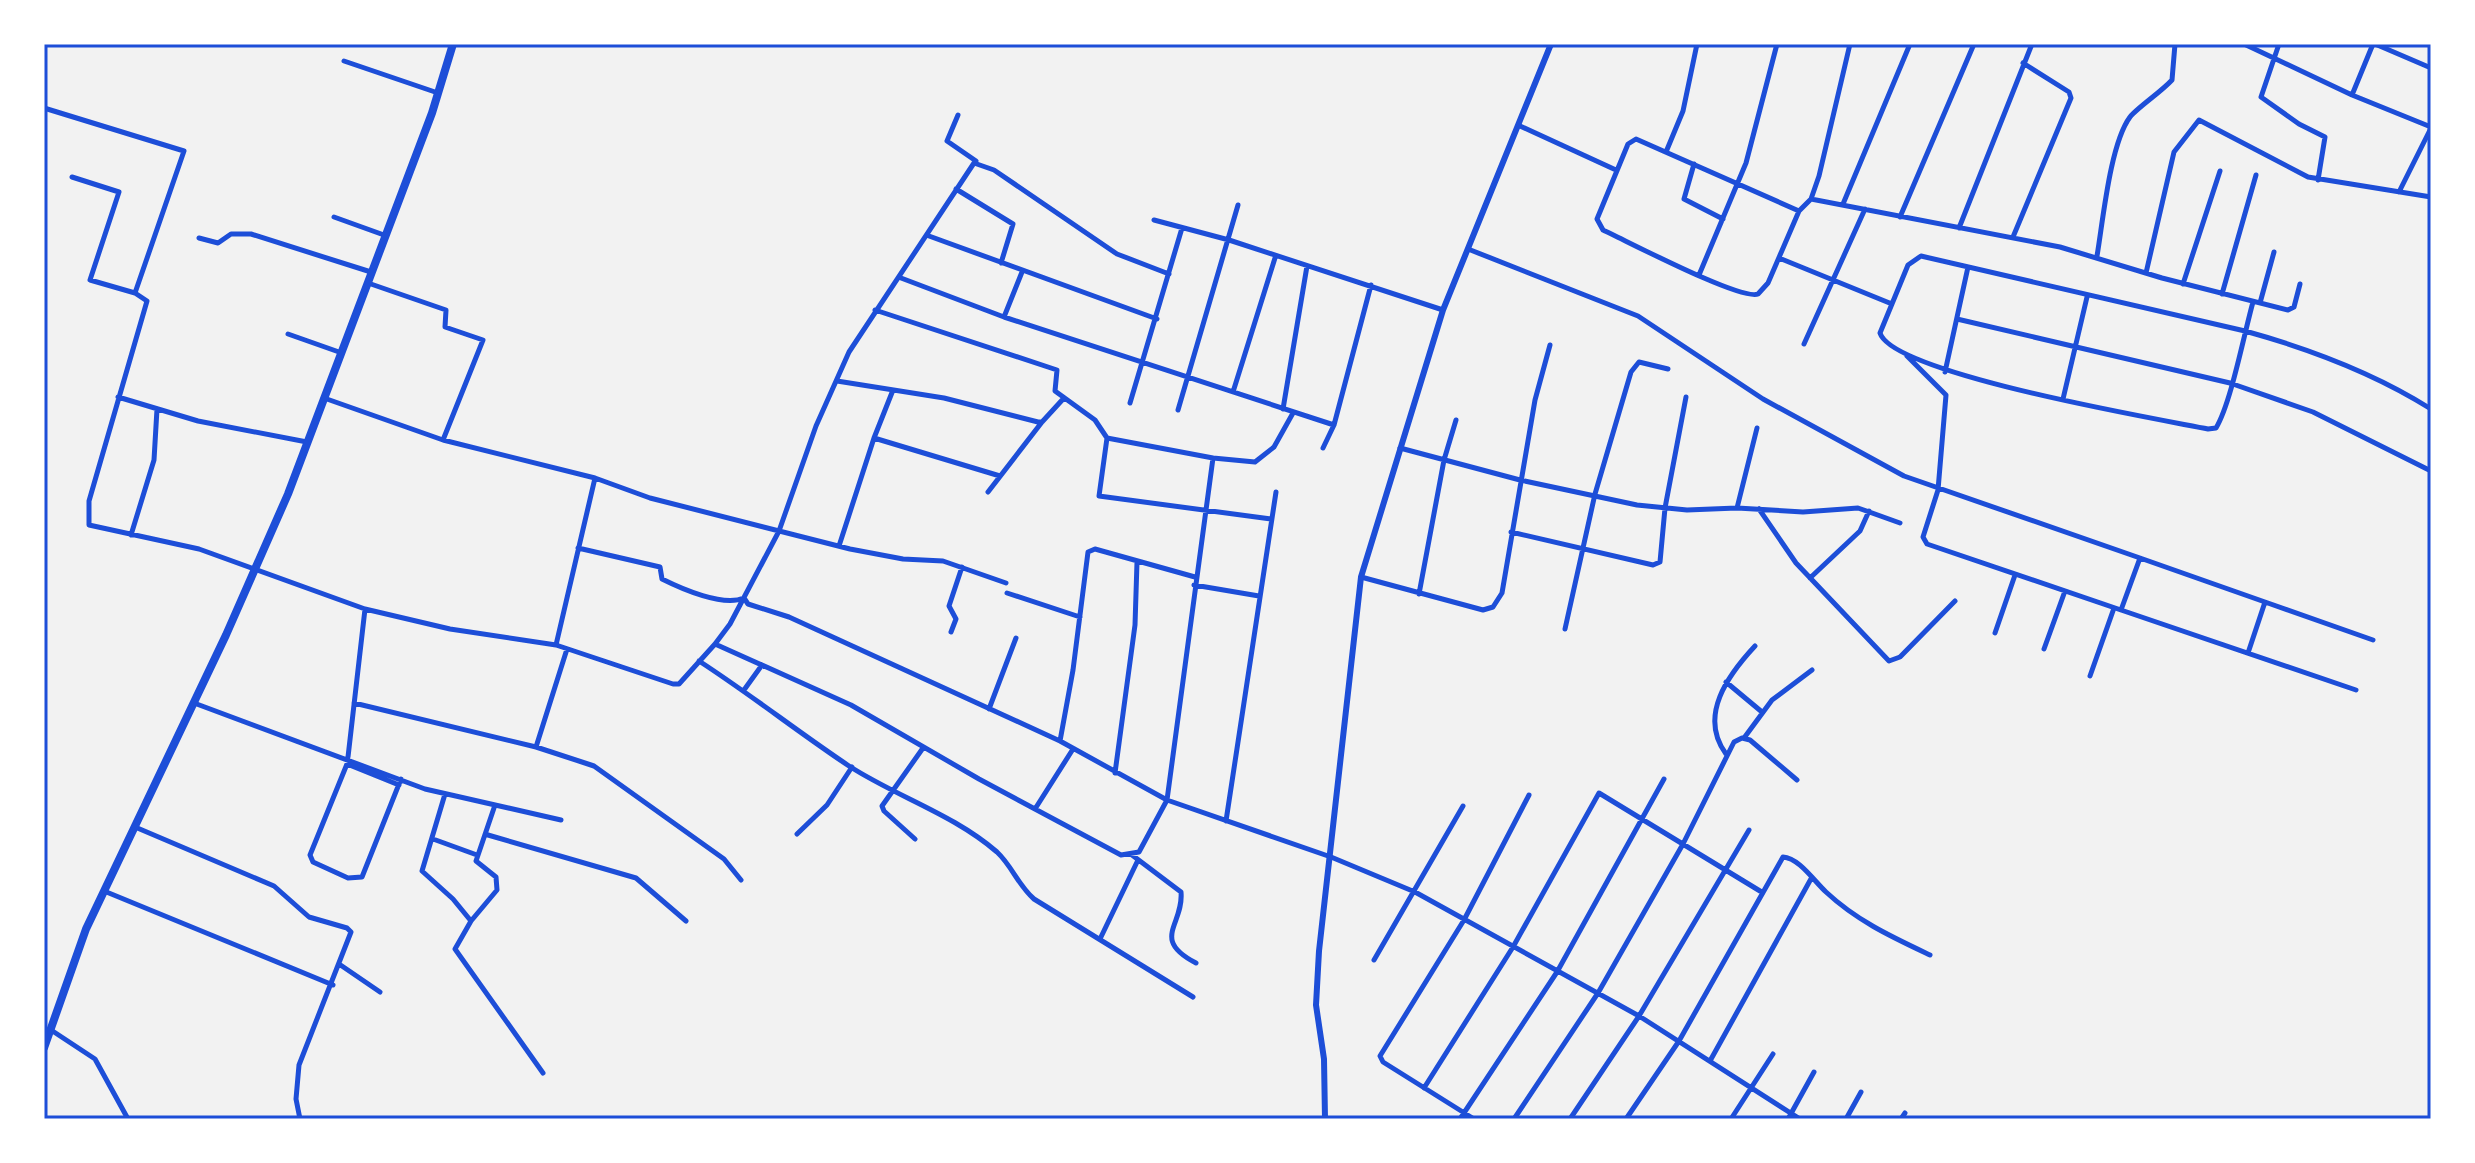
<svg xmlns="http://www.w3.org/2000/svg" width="2475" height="1163" viewBox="0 0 2475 1163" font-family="Barlow,sans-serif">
	<rect width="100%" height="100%" fill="#f2f2f2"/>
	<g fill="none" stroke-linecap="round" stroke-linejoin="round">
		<path stroke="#1d4ed8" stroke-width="5" d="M2244,44L2352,95L2431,127
			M2279,44L2261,97L2299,124L2325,137L2318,180
			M2375,44L2431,68
			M344,61L438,93
			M2352,95L2373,44
			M44,108L184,151L135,293L147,301L89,501V525L199,549L365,609L450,629L556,645L673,684H679L715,644L851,705L979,779L1121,855L1139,852L1167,800L1331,857L1415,892L1639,1016L1800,1119
			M958,115L947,141L976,161
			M1520,126L1616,170
			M1666,152L1683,111L1697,44
			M1694,164L1684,199L1723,219
			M72,177L119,192L90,280L135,293
			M956,189L1013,224L1001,263
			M2399,192L2431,128
			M1811,199L2060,247L2162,278L2288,310L2294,307L2300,284
			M1843,204L1910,44
			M1799,211L1636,139L1628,144L1597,219L1603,230C1627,241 1741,301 1758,294L1768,283L1799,211L1811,199L1819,176L1850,44
			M334,217L384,235
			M1900,217L1974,44
			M1154,220L1229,240L1443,310
			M1959,228L2032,44
			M929,236L1157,319
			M2013,237L2071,98L2069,92L2023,63
			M199,238L218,243L231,234H251L371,272
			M1468,249L1638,316L1763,399L1904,476L2140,558L2121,610L1927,544L1923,537L1938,490L1946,395L1907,356
			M2097,256C2103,221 2110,144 2130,117C2137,108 2161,92 2172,80L2175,44
			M1779,258L1892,304
			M2146,273L2174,152L2199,120L2308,177L2431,197
			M1699,275L1746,163L1777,44
			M901,278L1004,317L1334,425
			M368,283L446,310L445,327L483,340L443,440
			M2183,284L2220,171
			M2222,294L2256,175
			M2253,302C2244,334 2231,403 2216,428L2208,429C2158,419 1893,374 1880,333L1908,265L1921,256L2245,331C2310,349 2374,373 2431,409
			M2260,303L2274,252
			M875,310L1057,370L1055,391L1095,420L1107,438L1099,496L1271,519
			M1004,317L1022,272
			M1957,319L2230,383L2313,412L2431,471
			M288,334L339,352
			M1804,344L1865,209
			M1945,372L1968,267
			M837,381L944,398L1038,422H1042L1064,398
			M893,390L874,438L1000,476
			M1233,392L1275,258
			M118,397L198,421L307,442
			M324,398L443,440L595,478L650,498L850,549L903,559L943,561L1006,583
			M2063,399L2087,297
			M1130,403L1182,228
			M1283,409L1307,266
			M1178,410L1238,205
			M1323,448L1334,425L1371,285
			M1400,448L1520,480L1637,505L1687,510L1737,508L1803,512L1858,508L1900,523
			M1213,458L1255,462L1274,447L1293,413
			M988,492L1042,422
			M1737,508L1757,428
			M1759,509L1796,563L1889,661L1900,657L1955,601
			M1511,532L1653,565L1660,562L1665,508L1686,397
			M131,535L154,460L157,409
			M839,546L874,438
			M578,548L660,567L662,579C682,589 723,607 744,598L748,604L789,617L1060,741L1167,800L1213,458L1107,438
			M2140,558L2265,602L2248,653
			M1361,577L1483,610L1493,607L1502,593L1535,400L1550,345
			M1810,578L1860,531L1869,511
			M1194,585L1259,596
			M1007,593L1080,617
			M1419,594L1444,460L1456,420
			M2265,602L2373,640
			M2121,610L2356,690
			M1565,629L1595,494L1631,372L1639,362L1668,369
			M951,632L956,619L949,606L962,567
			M1995,633L2015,575
			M715,644L730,624L779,531L816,426L849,352L974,163L994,170L1117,254L1169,274
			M556,645L595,478
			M2044,649L2065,591
			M699,661C750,694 798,732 849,766C897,797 953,814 997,852C1012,866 1018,885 1034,899L1193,997
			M2090,676L2114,608
			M1726,682L1762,712
			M744,690L762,665
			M194,703L425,789L561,820
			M354,703L536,747L567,649
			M989,709L1016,638
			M1744,738L1772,700L1812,670
			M1060,741L1073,670L1088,552L1095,549L1195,577
			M536,747L594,766L724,859L741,880
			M1726,754C1698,716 1728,675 1755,646
			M348,757L365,609
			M1115,773L1135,625L1137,562
			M399,785L347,764L310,855L313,862L348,878L362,877L401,779
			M445,794L422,871L453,899L471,921
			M495,805L476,861L496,877L497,890L471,921L455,949L543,1073
			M1035,809L1073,749
			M1226,821L1276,492
			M135,827L274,886L309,917L347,928L351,932L299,1065L296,1099L300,1119
			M797,834L827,805L852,767
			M488,835L636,878L686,921
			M433,839L477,855
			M915,839L884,811L882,806L923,748
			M1132,855L1181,892C1184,925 1150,939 1196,963
			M104,891L333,985
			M1100,939L1138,860
			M1374,960L1463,806
			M339,964L380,992
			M51,1030L95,1059L128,1119
			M1710,1061L1812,877
			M1424,1088L1513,947L1599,793L1760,891
			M1460,1119L1557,972L1664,779
			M1474,1119L1383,1062L1380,1056L1464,920L1529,795
			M1514,1119L1598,993L1683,844L1734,742L1742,738L1750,740L1797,780
			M1570,1119L1639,1016L1749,830
			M1626,1119L1679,1041L1783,857C1799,858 1814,881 1826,892C1857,921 1892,937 1930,955
			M1731,1119L1773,1054
			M1788,1119L1814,1072
			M1846,1119L1861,1092
			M1901,1119L1905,1113"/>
		<path stroke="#1d4ed8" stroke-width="6" d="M1325,1119L1324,1059L1316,1005L1319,951L1361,577L1443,310L1551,44"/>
		<path stroke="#1d4ed8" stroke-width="8" d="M44,1048L86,929L226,635L288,494L432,113L453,44"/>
	</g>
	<rect width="2475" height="1163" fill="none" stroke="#ffffff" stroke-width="92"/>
	<rect x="46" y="46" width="2383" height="1071" fill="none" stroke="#1d4ed8" stroke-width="3"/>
</svg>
